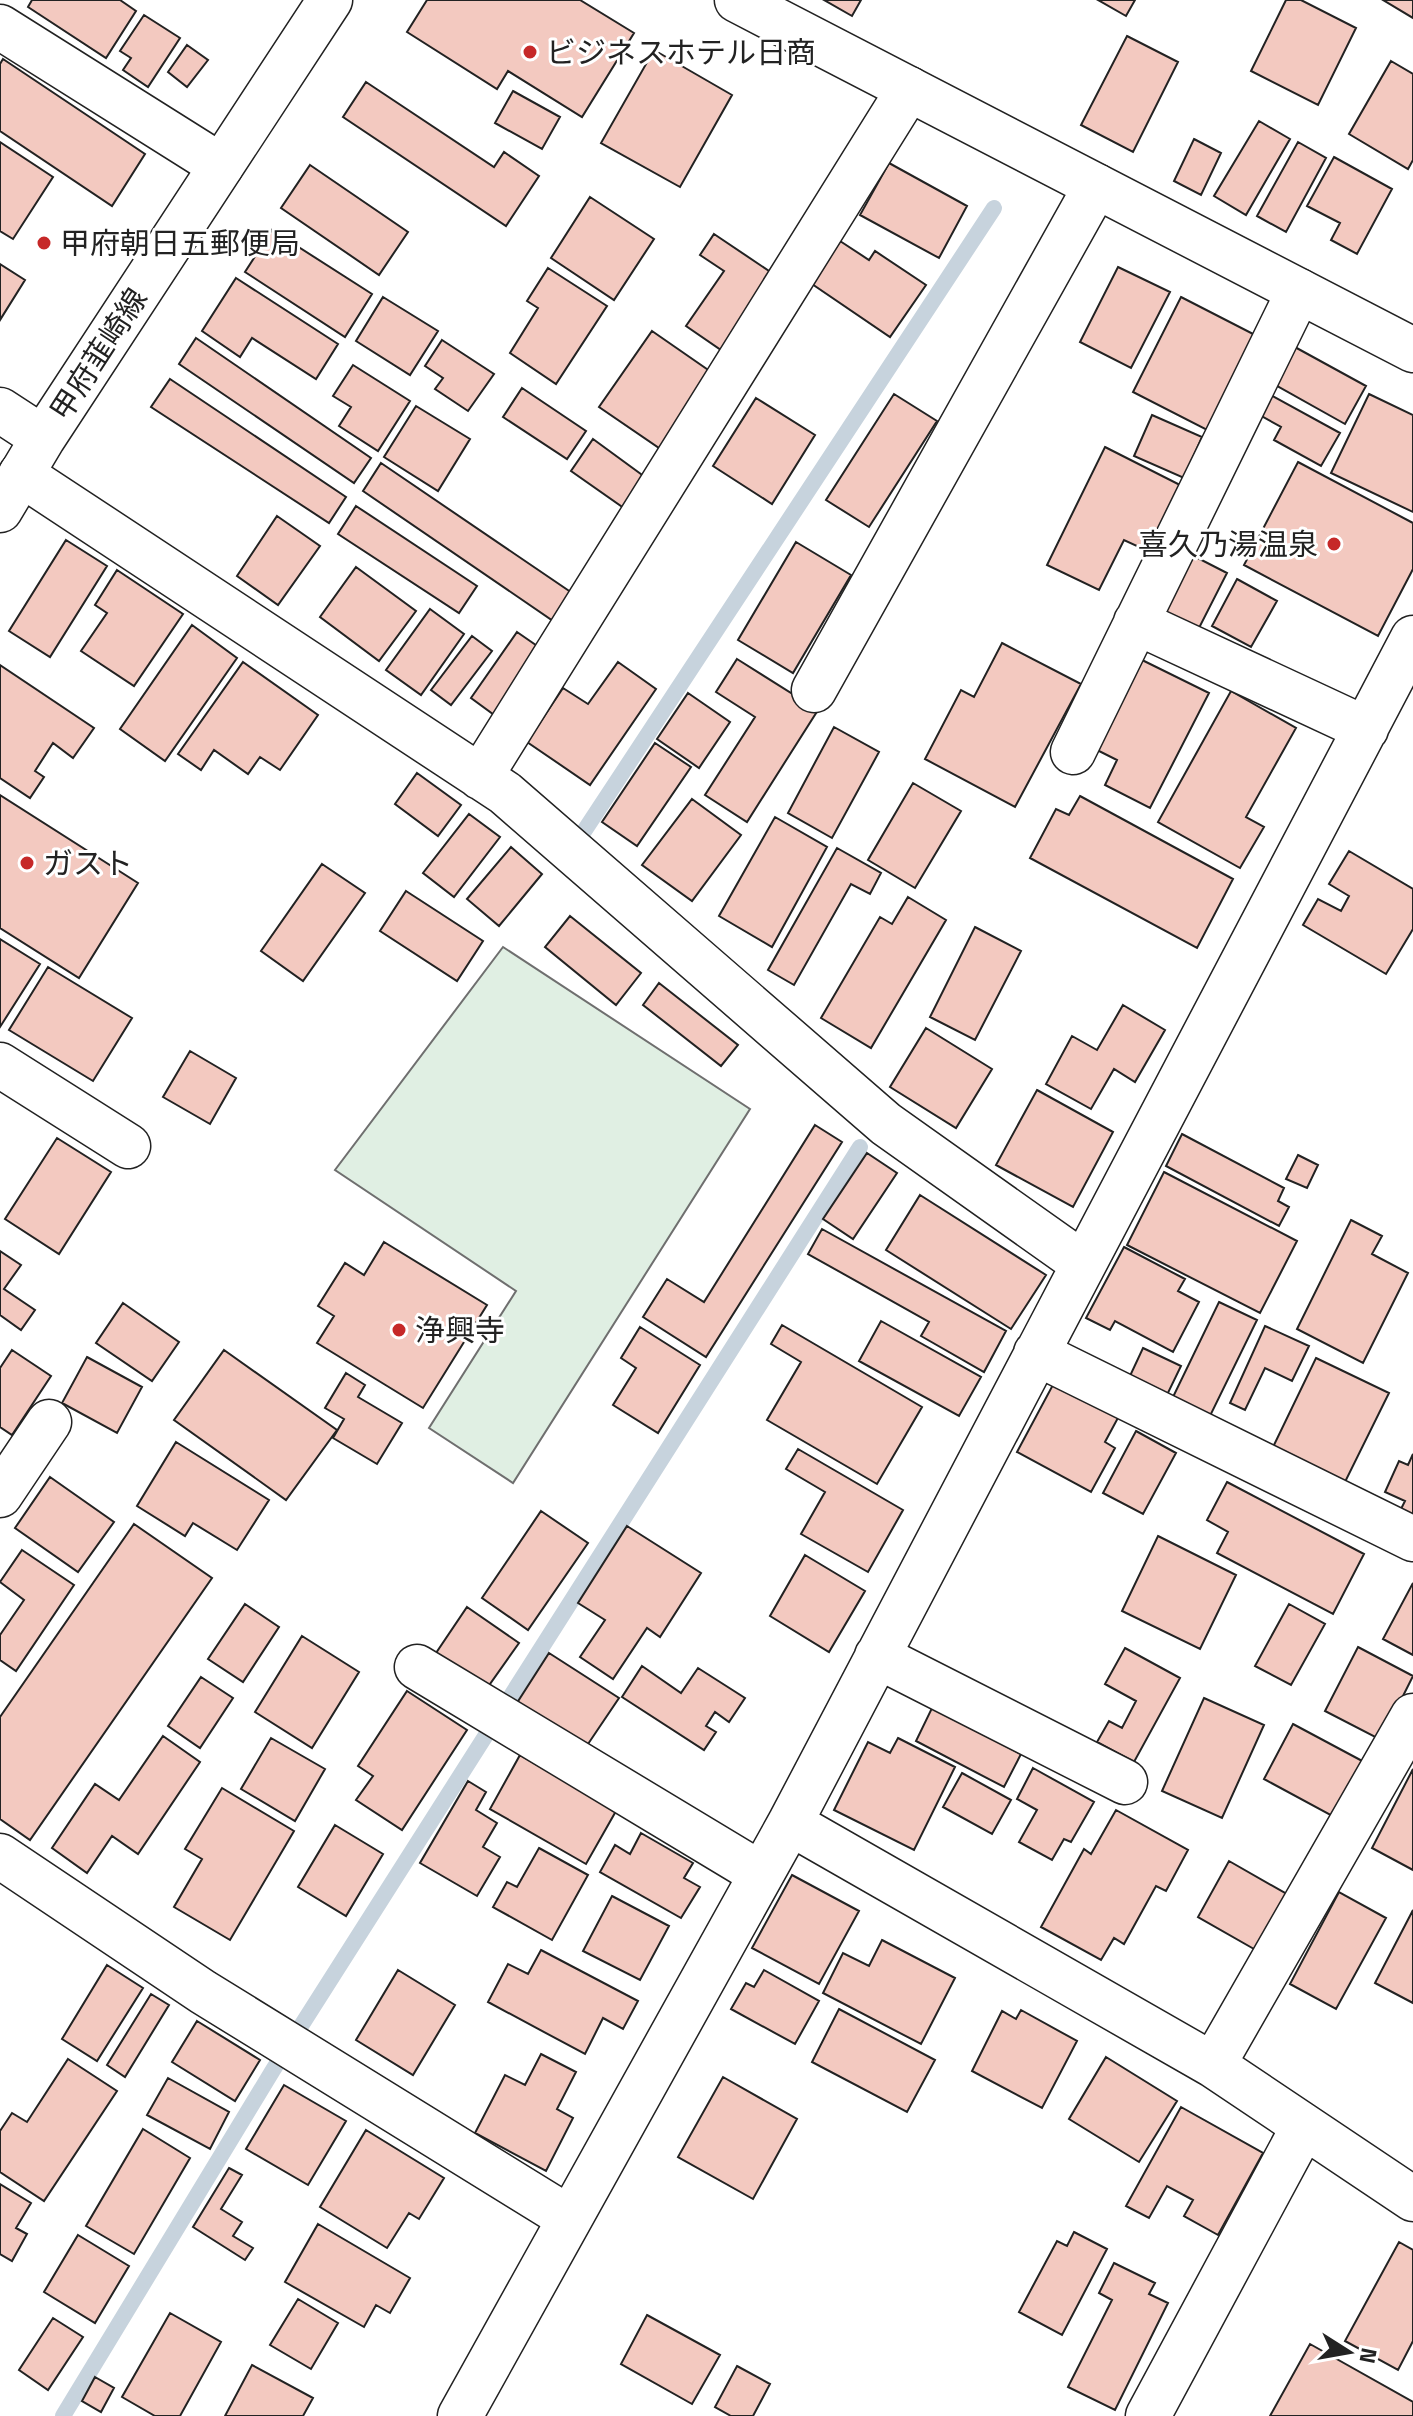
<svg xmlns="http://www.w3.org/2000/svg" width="1413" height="2416" viewBox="0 0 1413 2416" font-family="'Titillium Web','Noto Sans JP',sans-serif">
	<rect width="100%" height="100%" fill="#fff"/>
	<path fill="#e0efe3" stroke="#6f6f6f" stroke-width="2" d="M503,947L750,1109L513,1483L429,1428L516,1291L335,1170Z"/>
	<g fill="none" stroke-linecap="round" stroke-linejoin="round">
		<path stroke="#c7d3dd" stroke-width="16" d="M573,848L994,208
			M63,2416L273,2070L860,1147"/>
	</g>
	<path fill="#f3c9c0" stroke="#222" stroke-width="2" d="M32,0H120L136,11L106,58L28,7Z
		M427,0H580L634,33L582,117L508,71L497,89L407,32Z
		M824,0H861L852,16Z
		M1098,0H1135L1126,16Z
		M1286,0H1301L1356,28L1318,105L1251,71Z
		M1383,0H1413V18Z
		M144,15L180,38L148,87L123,70L131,58L120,51Z
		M1127,36L1178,62L1133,152L1081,125Z
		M187,45L208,60L187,87L168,72Z
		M654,50L732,95L680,187L601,143Z
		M3,59L145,154L112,206L0,131V64Z
		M1391,61L1413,74V160L1408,169L1349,134Z
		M366,82L494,167L504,152L539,176L506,226L343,117Z
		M513,91L560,117L542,149L495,123Z
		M1259,121L1290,139L1246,215L1214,196Z
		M1194,139L1221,153L1201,195L1174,181Z
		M0,142L53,177L13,239L0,231Z
		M1298,142L1326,158L1286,232L1257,216Z
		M1334,157L1392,189L1357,254L1331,240L1340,223L1307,206Z
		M889,163L967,206L939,258L860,215Z
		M310,165L408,232L379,275L281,208Z
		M590,197L654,239L614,300L551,258Z
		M272,230L372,294L345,337L245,272Z
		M714,234L772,273L721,350L686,326L724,271L700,255Z
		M840,241L869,260L875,251L926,285L890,337L812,284Z
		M0,264L25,280L0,320Z
		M1118,267L1170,292L1131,368L1080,342Z
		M548,268L607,306L556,384L510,353L538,308L527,301Z
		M236,278L338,344L316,379L252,338L240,357L202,331Z
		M383,297L438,331L410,375L356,341Z
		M1181,297L1259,337L1211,432L1133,392Z
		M652,331L714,374L662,450L599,407Z
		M196,338L371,458L354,483L179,364Z
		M442,340L494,374L468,411L435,389L443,378L425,366Z
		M1293,346L1366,386L1345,424L1272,383Z
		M353,365L410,401L378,451L339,426L351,407L333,396Z
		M170,379L346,497L329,523L151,407Z
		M522,388L586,431L567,459L503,417Z
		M894,394L937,421L869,527L826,500Z
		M1269,394L1340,433L1321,466L1274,440L1281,427L1258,414Z
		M1369,394L1413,415V512L1331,473Z
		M756,398L815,435L772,504L713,466Z
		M416,406L470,439L438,491L384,457Z
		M1152,415L1202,437L1184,478L1134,456Z
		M593,439L649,480L628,511L571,471Z
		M1105,447L1184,487L1152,553L1124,540L1099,590L1047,565Z
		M1298,462L1413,523V569L1378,636L1244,565Z
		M381,463L578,597L559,625L363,491Z
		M356,506L477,586L459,613L338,534Z
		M277,516L320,546L278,605L237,576Z
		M66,540L107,566L50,657L9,631Z
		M796,542L851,575L793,673L738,640Z
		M1186,552L1227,573L1199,628L1158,608Z
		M356,567L416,611L379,661L320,617Z
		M117,570L183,614L134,686L81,651L107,613L95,605Z
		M1237,579L1277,601L1251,647L1212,626Z
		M430,609L464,634L421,695L386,670Z
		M192,625L237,658L165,761L120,729Z
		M517,632L543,650L497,717L471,698Z
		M472,636L492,651L451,705L431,690Z
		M1002,643L1081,684L1015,807L925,759L961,690L974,697Z
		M1138,658L1209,693L1150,808L1105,785L1117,760L1093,748Z
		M737,659L818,710L747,822L705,795L755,717L716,692Z
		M243,662L318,715L280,770L260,757L248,774L214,750L201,770L178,754Z
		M618,662L656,689L590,785L527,742L563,688L588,704Z
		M0,665L94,728L73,758L53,743L35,771L44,777L30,798L0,778Z
		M1231,691L1296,728L1246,817L1264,827L1240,868L1158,822Z
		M688,693L730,722L699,768L657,739Z
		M834,727L879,752L832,838L788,813Z
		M655,743L691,767L637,846L602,822Z
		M417,773L461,805L438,836L395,804Z
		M913,783L961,811L915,888L868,860Z
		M0,795L138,883L79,978L0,928Z
		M1080,796L1233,879L1197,948L1030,858L1056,809L1069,815Z
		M692,799L741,835L692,901L642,865Z
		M469,814L500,837L454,897L423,873Z
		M775,817L827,847L772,947L719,916Z
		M511,847L542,874L499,926L467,899Z
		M837,848L881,873L870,894L851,884L794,985L768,970Z
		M1349,851L1413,889V929L1386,974L1303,925L1318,899L1341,911L1349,896L1329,884Z
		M322,864L365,893L303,981L261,951Z
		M406,891L483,941L457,981L380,931Z
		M908,897L946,920L871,1048L821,1018L880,917L892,924Z
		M570,916L641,973L616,1005L545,947Z
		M975,927L1021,951L975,1040L930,1017Z
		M0,939L40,964L0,1027Z
		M48,967L132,1018L93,1081L9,1030Z
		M659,983L738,1045L721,1066L643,1005Z
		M1123,1005L1165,1030L1135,1082L1114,1069L1091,1109L1046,1084L1072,1036L1097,1050Z
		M926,1028L992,1069L956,1128L890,1087Z
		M190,1051L236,1078L210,1124L163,1097Z
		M1037,1090L1113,1132L1073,1207L996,1165Z
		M815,1125L842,1142L706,1357L643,1317L667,1279L704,1302Z
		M1182,1134L1284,1188L1278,1201L1289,1207L1279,1226L1166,1166Z
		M57,1138L111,1172L59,1254L5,1219Z
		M867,1153L897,1173L853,1239L823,1219Z
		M1298,1155L1318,1165L1307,1188L1286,1179Z
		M1164,1172L1297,1241L1260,1313L1127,1245Z
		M920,1195L1046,1275L1011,1329L886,1250Z
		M1351,1220L1382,1236L1372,1254L1408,1273L1363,1363L1297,1329Z
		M822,1229L1006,1331L984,1372L921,1336L929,1322L808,1254Z
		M384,1242L487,1305L423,1408L317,1343L334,1316L318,1306L345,1263L364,1275Z
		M1124,1247L1185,1279L1178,1291L1199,1302L1173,1352L1115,1321L1110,1330L1086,1318Z
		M0,1251L21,1265L4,1289L35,1310L21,1330L0,1315Z
		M1219,1302L1257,1320L1209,1418L1172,1399Z
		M123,1303L179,1342L152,1381L96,1343Z
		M881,1321L981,1377L959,1416L859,1361Z
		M782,1325L922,1407L877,1484L767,1420L801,1362L771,1344Z
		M1265,1326L1309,1346L1292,1381L1265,1368L1245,1410L1230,1403Z
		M640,1327L700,1365L658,1433L613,1405L636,1368L621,1358Z
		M1143,1348L1181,1366L1166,1397L1129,1378Z
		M12,1350L51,1376L12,1435L0,1427V1368Z
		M224,1350L337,1430L286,1500L174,1420Z
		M87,1357L142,1387L117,1433L62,1403Z
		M1316,1358L1389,1393L1345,1482L1273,1447Z
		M346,1373L365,1385L358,1397L402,1423L377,1464L333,1438L344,1419L325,1408Z
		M1055,1381L1119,1416L1105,1442L1115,1448L1091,1492L1017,1452Z
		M1136,1431L1176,1453L1143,1514L1103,1493Z
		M176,1442L269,1500L237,1550L193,1523L185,1536L137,1506Z
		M798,1449L903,1510L868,1572L801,1534L825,1492L786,1469Z
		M1413,1454V1522L1398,1515L1405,1501L1385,1492L1399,1461L1408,1465Z
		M50,1477L114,1522L78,1572L15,1528Z
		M1227,1482L1364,1554L1333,1614L1217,1553L1228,1532L1207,1520Z
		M541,1511L588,1543L528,1630L482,1598Z
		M134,1524L212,1578L30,1840L0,1819V1717Z
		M627,1526L701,1573L660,1637L647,1628L613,1679L580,1657L605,1620L578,1603Z
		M1158,1536L1236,1575L1200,1649L1122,1611Z
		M22,1550L74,1585L16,1671L0,1660V1635L24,1600L0,1582Z
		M805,1555L865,1591L829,1652L770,1616Z
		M1413,1583V1655L1383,1639Z
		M245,1604L279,1627L243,1682L208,1659Z
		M1289,1604L1325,1624L1291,1685L1255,1666Z
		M467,1607L519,1643L485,1691L434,1656Z
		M302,1636L359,1672L312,1748L255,1712Z
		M1358,1647L1413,1676L1381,1740L1325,1711Z
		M1125,1648L1180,1678L1134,1762L1097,1742L1109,1721L1122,1728L1136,1701L1105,1684Z
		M549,1653L619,1698L584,1750L515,1706Z
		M642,1666L681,1693L698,1668L745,1698L729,1722L715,1712L706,1726L716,1732L704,1750L622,1697Z
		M201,1677L233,1698L200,1748L168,1726Z
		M407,1691L467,1730L402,1830L356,1800L373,1776L358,1766Z
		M1204,1698L1264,1725L1222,1818L1162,1791Z
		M932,1708L1021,1754L1004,1787L916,1741Z
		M1293,1724L1366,1763L1336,1818L1264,1779Z
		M163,1736L200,1762L138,1854L112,1836L87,1873L52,1848L95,1784L119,1800Z
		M271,1738L325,1769L295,1821L241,1789Z
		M898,1738L955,1767L914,1850L834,1810L868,1742L890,1753Z
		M520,1755L616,1811L586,1864L490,1809Z
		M1033,1768L1094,1802L1071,1842L1064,1839L1052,1860L1019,1842L1037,1810L1017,1799Z
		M1413,1769V1870L1372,1848Z
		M962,1773L1011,1800L992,1834L943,1807Z
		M468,1781L486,1792L476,1810L497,1823L483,1847L500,1857L477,1896L420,1863Z
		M222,1788L294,1831L230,1940L174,1907L202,1859L185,1849Z
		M1116,1810L1188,1850L1166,1891L1156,1886L1124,1944L1114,1938L1101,1960L1041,1927L1084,1849L1091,1854Z
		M335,1825L383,1854L346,1916L298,1887Z
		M641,1833L693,1863L684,1878L700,1887L681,1918L600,1872L615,1845L630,1854Z
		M539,1848L588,1875L552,1940L493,1907L507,1882L517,1887Z
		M1229,1861L1292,1897L1261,1953L1198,1917Z
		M792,1875L859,1911L819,1984L752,1948Z
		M1339,1892L1386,1918L1336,2009L1290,1984Z
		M612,1896L669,1926L640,1980L583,1951Z
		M1413,1910V2003L1375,1983Z
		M882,1940L955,1978L921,2044L823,1993L843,1953L869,1966Z
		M541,1950L638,2001L623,2029L603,2018L585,2054L488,2002L508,1964L528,1974Z
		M107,1965L143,1988L97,2061L62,2039Z
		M398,1970L455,2005L413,2075L356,2040Z
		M764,1970L819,2001L795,2044L731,2009L746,1983L754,1987Z
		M151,1994L169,2005L125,2077L107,2065Z
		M839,2009L935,2060L907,2112L812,2062Z
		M1021,2010L1077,2041L1042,2108L972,2071L1002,2011L1016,2019Z
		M197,2021L260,2060L235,2101L172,2062Z
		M541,2054L576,2072L557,2109L573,2118L546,2171L475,2133L505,2075L525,2085Z
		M1106,2057L1177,2101L1139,2162L1069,2119Z
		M68,2059L117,2091L44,2201L0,2172V2131L12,2113L27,2122Z
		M723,2077L797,2119L753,2199L678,2157Z
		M168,2078L229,2112L210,2149L147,2115Z
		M284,2085L346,2121L308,2185L246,2149Z
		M1181,2107L1263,2153L1218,2235L1184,2216L1193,2200L1167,2186L1149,2218L1126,2206Z
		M143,2129L190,2158L134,2254L86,2226Z
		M366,2130L444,2178L419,2219L409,2213L387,2248L320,2207Z
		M229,2168L242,2175L221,2209L242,2222L233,2236L253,2248L245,2260L193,2227Z
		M0,2184L31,2203L16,2228L27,2234L12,2261L0,2254Z
		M318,2224L410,2278L390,2313L376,2305L364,2327L285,2282Z
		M1074,2232L1107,2249L1062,2335L1019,2312L1057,2241L1067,2246Z
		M78,2235L129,2266L95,2323L44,2292Z
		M1399,2242L1413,2250V2341L1398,2370L1345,2341Z
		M1114,2263L1155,2283L1149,2294L1168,2303L1115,2410L1068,2387L1112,2300L1099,2293Z
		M298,2299L338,2323L311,2369L270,2345Z
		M170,2313L221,2342L180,2416H155L122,2397Z
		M647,2315L720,2355L692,2404L621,2364Z
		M53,2318L83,2337L48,2390L19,2370Z
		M1310,2344L1413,2402V2416H1270Z
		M252,2365L313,2398L303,2416H225Z
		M737,2366L770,2384L753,2416H731L715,2407Z
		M95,2377L114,2388L101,2412L82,2401Z"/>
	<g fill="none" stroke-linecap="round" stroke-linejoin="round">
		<defs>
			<path id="minor" d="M0,27L221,166
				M21,474L505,793L886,1124L1082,1263
				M1136,622L1366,729
				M814,690L1096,186
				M1073,752L1299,291
				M480,777L909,89
				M0,1065L128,1146
				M1036,1353L1413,1539
				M0,1495L49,1422
				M877,1656L1125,1782
				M417,1667L761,1874
				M790,1823L1213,2065L1413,2199
				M0,1856L203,1992L569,2218
				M1213,2065L1413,1716
				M460,2416L790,1823L1413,638
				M1148,2416L1304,2126"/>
			<path id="major" d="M737,0L1413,350
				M0,410L43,438
				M0,510L43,438L330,0"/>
		</defs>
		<use href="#minor" stroke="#222" stroke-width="47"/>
		<use href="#major" stroke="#222" stroke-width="47"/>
		<use href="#minor" stroke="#fff" stroke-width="44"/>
		<use href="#major" stroke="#fff" stroke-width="44"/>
	</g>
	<g fill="#c62828" stroke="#fff" stroke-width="3">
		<circle cx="530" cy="52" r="8"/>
		<circle cx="44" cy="243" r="8"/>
		<circle cx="1334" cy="544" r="8"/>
		<circle cx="27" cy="863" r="8"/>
		<circle cx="399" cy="1330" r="8"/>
	</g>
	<g text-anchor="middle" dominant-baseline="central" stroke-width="6" stroke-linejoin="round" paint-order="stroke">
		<g font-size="30" fill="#222" stroke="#fff" text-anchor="start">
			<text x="546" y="52">ビジネスホテル日商</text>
			<text x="60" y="243">甲府朝日五郵便局</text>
			<text x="1318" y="544" text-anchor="end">喜久乃湯温泉</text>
			<text x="43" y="863">ガスト</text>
			<text x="415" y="1330">浄興寺</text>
		</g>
		<g font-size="30" fill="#222" stroke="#fff">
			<text transform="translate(98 354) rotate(-57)">甲府韮崎線</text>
		</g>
	</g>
	<g transform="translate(1349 2352) rotate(101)" stroke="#ffffff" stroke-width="6" paint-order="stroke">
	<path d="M0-6L14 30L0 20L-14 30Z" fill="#222222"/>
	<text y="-12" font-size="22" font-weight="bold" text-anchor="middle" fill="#222222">N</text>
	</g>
</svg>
